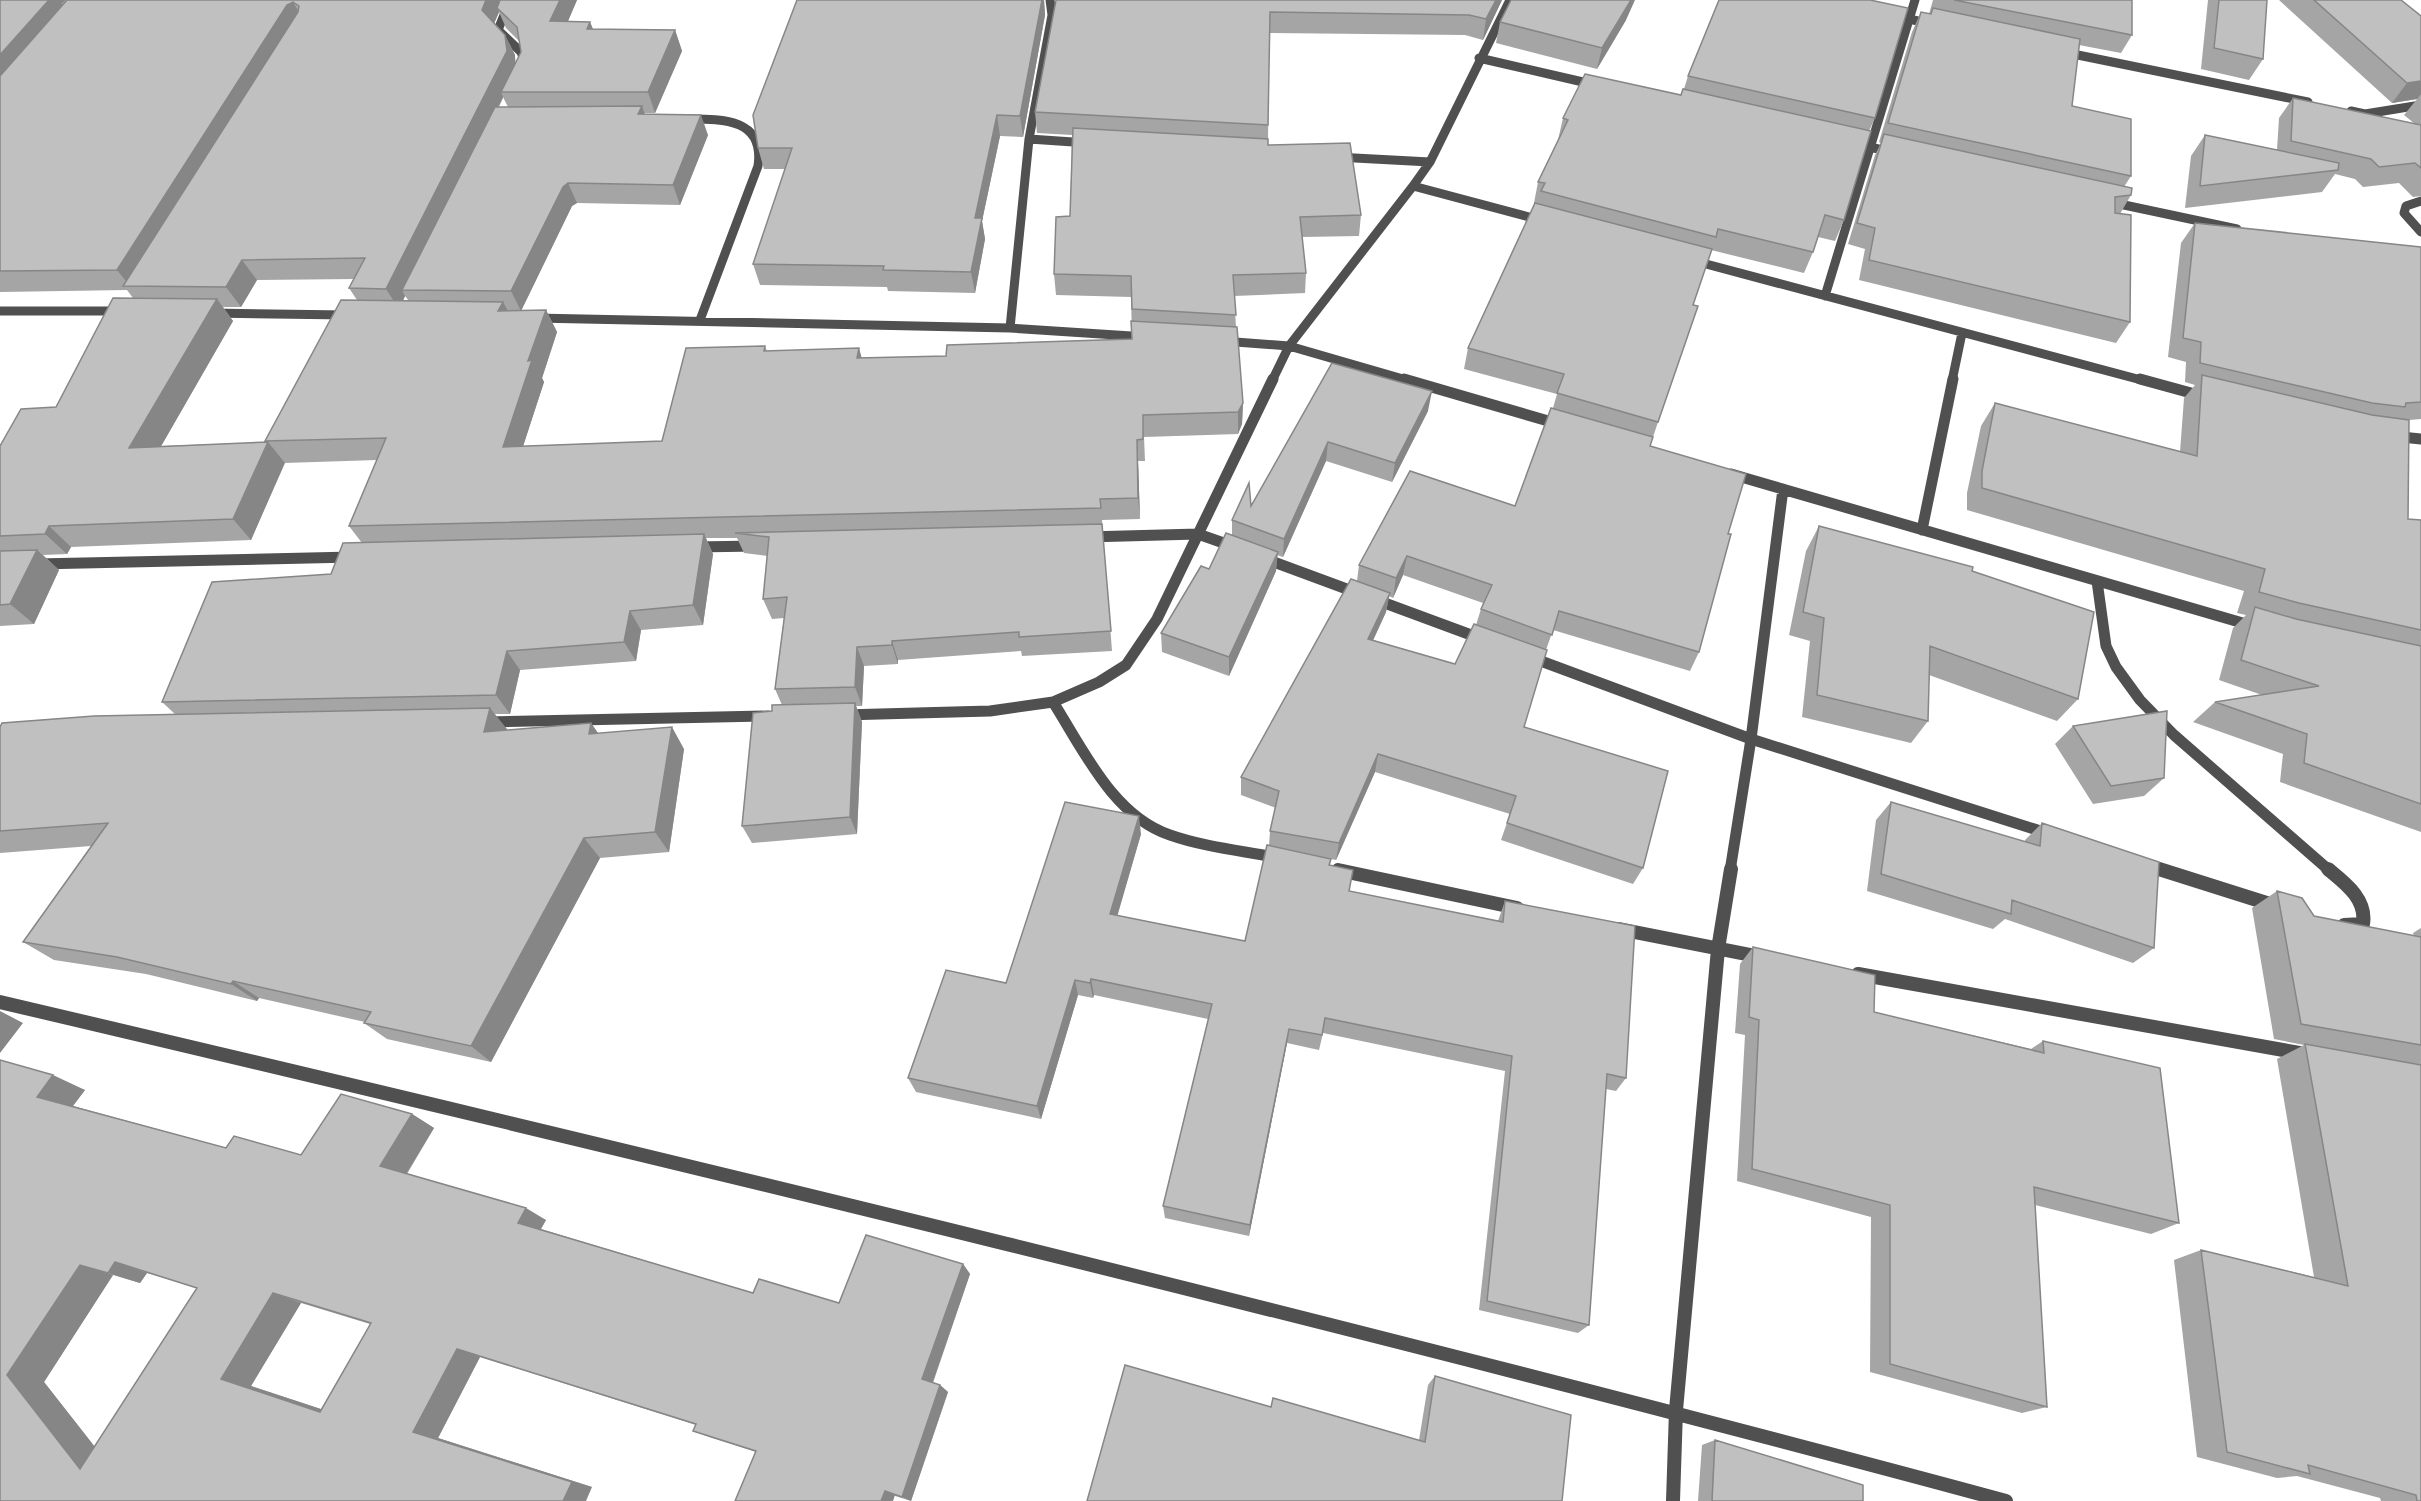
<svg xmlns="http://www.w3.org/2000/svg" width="2421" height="1501" viewBox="0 0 2421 1501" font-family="Inter,sans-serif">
	<rect width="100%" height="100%" fill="#fff"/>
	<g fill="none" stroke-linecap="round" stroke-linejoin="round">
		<path stroke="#505050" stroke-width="9" d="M510,0L498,30L521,52L525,63
			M1510,0L1430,162L1413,186L1544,221
			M1890,15L1932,24
			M2063,52L2308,102
			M1479,58L1596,85
			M2351,111L2365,114L2421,105
			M687,119C722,119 765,118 758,166L700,320
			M1029,139L1088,143
			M1853,143L1891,152
			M1336,157L1430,162
			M2421,201L2406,206L2404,213L2421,232
			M2110,202L2237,229
			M1691,260L2145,381
			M1825,296L1915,0
			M0,311H122
			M211,313L347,315
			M535,318L1010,328L1147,337
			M1010,328L1029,139L1052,15L1050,0
			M1222,341L1289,346L1410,381
			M1272,381L1289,346L1413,186
			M1952,381L1962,333"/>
		<path stroke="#505050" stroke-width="11" d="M1404,379L1562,425
			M2140,379L2202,396
			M2392,436L2421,439
			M1731,474L2253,626
			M1922,530L1953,379
			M1087,537L1198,534L1235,547
			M694,547L758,546
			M1263,558L1482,639
			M37,564L353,557
			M2097,581L2106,646L2116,667L2140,700L2174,735L2330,871
			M1530,657L1751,739L2050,834
			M1053,702C1083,749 1113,816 1170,835C1204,847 1244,851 1279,858
			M843,715L990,711L1053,702L1099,682L1126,665L1157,619L1273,379
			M486,722L768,716
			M2143,864L2164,871
			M1338,870L1341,871
			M1730,871L1751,739L1783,489"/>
		<path stroke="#505050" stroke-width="14" d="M2159,869L2276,906
			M2328,869C2345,883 2367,899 2363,924L2344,925
			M1338,870L1517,908
			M1619,929L1761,957
			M1858,974L2305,1054
			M0,1002C671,1160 1341,1322 2006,1501
			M1673,1501L1676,1410L1718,949L1731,869"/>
	</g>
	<path fill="#a5a5a5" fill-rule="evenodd" d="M0,0H66L62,4H63L67,0H577L568,21L590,22L593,29L675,30L682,51L655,113H644L645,114L708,135L680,205L577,203L572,206L521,311L546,310L557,332L542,378L544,382L523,446L662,441L765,346L767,351L862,358L946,356L1132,339L1131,297L1056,295L1054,274L1070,216L1072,135L1037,133L1035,112L1056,0H1502L1483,40L1465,35L1269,33L1268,145L1361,215L1359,236L1302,237L1306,273L1305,293L1234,296L1236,327L1243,403L1242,424L1238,434L1144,437L1145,461H1138L1140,519L1102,520L1112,651L1022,656L1021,651L898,660V664L864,666L862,706H856L862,722L857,834L752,843L742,826L772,711L782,705L775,689L784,618L772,619L763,599L768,556L744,553L737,538H706L713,554L703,625L641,630L636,661L520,670L510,714H494L506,730L591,723L598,733L684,749L669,852L600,858L491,1062L387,1039L364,1023L365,1022L259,998L257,1001L146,974L54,960L23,942L91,846L0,853V727L176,715L162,702L331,574L362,543L349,526L377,460L284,463L251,540L71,547L67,554L43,555L59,570L34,624L0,626V446L56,407L133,298L127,290L0,292ZM499,12L506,28L519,41L521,52L515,63V55L505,35L494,23ZM503,97L508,107H499L503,98ZM354,279L349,288L357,300L266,442L161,446L233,321L223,307H241L257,280ZM405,296L409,301H403Z
		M797,0H1044L1045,15L1023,137L1000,136L982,221L985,239L975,293L888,291L887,287L760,285L753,264L785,169H764L758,148Z
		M1933,0H2132V35L2121,53L2079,45L2072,106L2131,176L2124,187L2131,195L2120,214L2130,322L2116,343L1859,280L1865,249L1848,244L1875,155L1881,143L1879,142L1912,32L1921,12L1929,14Z
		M2208,0H2267L2263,59L2249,80L2201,69Z
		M2279,0H2401L2421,16V196L2413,197L2399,183L2363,187L2355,179L2335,174L2322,192L2185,208L2191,156L2205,135L2277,150L2279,118L2293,98L2415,124L2404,115L2417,99L2392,103Z
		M1626,20L1597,69L1496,43L1500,22Z
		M1688,76L1875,118L1869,131L1844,220L1835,241L1818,237L1813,252L1804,273L1711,250L1693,305L1658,422L1650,446L1728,534L1699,652L1690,671L1553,630L1546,650L1524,727L1643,868L1633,884L1501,840L1510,814L1375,772L1336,860L1331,859L1330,865L1349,891L1498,921L1505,901L1626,1078L1616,1091L1606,1089L1589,1325L1578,1333L1479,1310L1505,1071L1323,1033L1319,1050L1287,1043L1249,1236L1165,1218L1163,1206L1208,1019L1094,995L1093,998L1078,995L1041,1119L916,1092L908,1078L1006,983L1141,834L1117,915L1245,941L1269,846L1270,831L1276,808L1241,795V777L1357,581L1359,565L1515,506L1553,408L1557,394L1464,369L1468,348L1535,203H1534L1538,182L1558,140L1563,118L1681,95L1684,89ZM1403,575L1483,603L1481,609L1476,625L1455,664L1373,640L1386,612L1389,596L1393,598Z
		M2195,223L2421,247V419L2409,420L2408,519L2421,520V832L2280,782L2283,754L2193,722L2215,702L2262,695L2219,680L2233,628L2246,615L2237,613L2244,591L1967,510V493L1981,426L1995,403L2180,452L2184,398L2195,385L2185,382L2186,362L2168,357L2181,243Z
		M1332,363L1428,411L1392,482L1326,461L1283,557L1277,555L1276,571L1229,676L1162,652L1161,633L1209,569L1232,535V520L1251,506Z
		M1819,526L1972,571L2078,699L2057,721L1929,675L1928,721L1911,743L1802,717L1810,641L1789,635L1806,551Z
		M2073,726L2164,778L2144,796L2093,804L2055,744Z
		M1891,802L2025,842V840L2042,823L2154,948L2133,963L2005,919L1993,929L1867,891L1876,820Z
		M2277,891L2314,916L2414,936L2413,933L2421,928V1501H2381L2380,1498L2297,1476L2277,1478L2197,1457L2174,1260L2201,1250L2314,1277L2277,1059L2304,1045L2274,1039L2252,908Z
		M1753,947L1874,1012L2031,1049L2043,1041L2179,1223L2151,1234L2035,1205L2047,1407L2022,1413L1870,1372L1871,1217L1737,1181L1745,1035L1735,1033L1740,964Z
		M0,1060L85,1090L73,1106L226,1148L301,1155L412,1114L434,1128L407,1174L546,1220L541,1229L753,1293L839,1303L963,1264L970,1274L933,1383L940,1385L948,1392L911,1501L709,1437L693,1431L696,1425L480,1357L438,1438L592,1487L0,1501ZM147,1273L197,1288L95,1447L44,1382L113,1275L140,1283ZM301,1303L370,1324L321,1409L251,1386Z
		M1435,1376L1562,1501L1270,1407L1419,1440L1428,1385Z
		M1715,1440L1863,1501H1698L1702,1445Z"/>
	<path fill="#868686" d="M42,0H66L62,4L69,14L0,95V55Z
		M486,0H504L497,8L499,12L491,31L482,10Z
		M560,0H577L559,42L550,21Z
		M1042,0H1044L1045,15L1023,137L1020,116Z
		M1496,0H1502L1483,40L1486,19Z
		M1631,0H1635L1626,20L1597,69L1602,48Z
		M293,2L305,22L130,286L117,270L287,5Z
		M590,22L598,42L587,29Z
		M675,30L682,51L655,113L648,92Z
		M505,35L515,55L516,72L501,92L503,97L408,290H402L405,296L399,309L386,289Z
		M2421,81V95H2420L2417,99L2392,103L2407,83Z
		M642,106L649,126L638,114Z
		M701,115L708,135L680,205L673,185Z
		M997,115L1000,136L982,221L985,239L975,293L971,272L975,218Z
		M568,183L577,203L572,206L521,311L511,291L563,187Z
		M242,260L257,280L241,307L226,287Z
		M217,299L233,321L148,469L129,448Z
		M503,302L515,324L498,311Z
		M546,310L557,332L542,378L544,382L516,468L503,447L528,361Z
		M859,348L865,370L857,358Z
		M1432,391L1428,411L1392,482L1395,463Z
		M1243,403L1242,424L1238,434V412Z
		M1137,440L1138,461L1140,519L1138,498Z
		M268,442L285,463L251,540L233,519Z
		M1328,442L1326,461L1283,557L1284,539Z
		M49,526L71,547L67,554L45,534Z
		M704,534L713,554L703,625L693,605Z
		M37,550L59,570L34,624L10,604Z
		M1278,552L1276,571L1229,676V657Z
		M1407,556L1403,575L1393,598L1396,578Z
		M1390,593L1386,612L1365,658L1368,639Z
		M630,611L641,630L636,661L624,642Z
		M892,641L898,660V664L892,645Z
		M857,647L864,666L862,706L855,687Z
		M507,651L520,670L510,714L496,695Z
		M855,703L862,722L857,834L850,817Z
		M490,708L507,729L501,753L484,732Z
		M591,723L606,745L589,734Z
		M672,727L684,749L669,852L655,832Z
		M1378,754L1375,772L1336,860L1339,843Z
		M1139,816L1141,834L1113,931L1110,914Z
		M584,838L600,858L491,1062L471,1046Z
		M1091,979L1094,995L1093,998L1090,983Z
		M1075,980L1078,995L1041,1119L1037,1106Z
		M233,981L259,998L257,1001L231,984Z
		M0,1011L23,1023L0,1053Z
		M1289,1029L1287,1043L1249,1236L1250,1225Z
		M53,1075L85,1090L69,1111L37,1097Z
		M412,1114L434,1128L403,1179L380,1166Z
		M526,1208L546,1220L538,1234L518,1223Z
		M115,1262L147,1273L140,1283L108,1273Z
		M963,1264L970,1274L931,1387L922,1379Z
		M80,1265L113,1275L44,1382L116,1474L80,1469L7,1375Z
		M273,1293L301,1303L251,1386L348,1418L320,1412L221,1379Z
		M457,1349L480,1357L438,1438L592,1487L586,1501H563L413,1432Z
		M940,1385L948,1392L911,1501L902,1497Z
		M885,1491L895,1495L893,1501H881Z"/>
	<path fill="#c0c0c0" stroke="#868686" stroke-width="1.5" fill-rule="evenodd" d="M0,0H49L0,55Z
		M67,0H486L482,10L505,35L507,51L386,289L349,288L365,258L242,260L226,287L123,286L298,12L299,6L293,2L287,5L117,270L0,271V76Z
		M500,0H560L550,21L590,22L587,29L675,30L648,92H501L521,52L517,27L497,8Z
		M797,0H1042L1020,116L997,115L975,218H982L971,272L883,270L884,266L753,264L792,148H758L753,115Z
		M1056,0H1496L1486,19L1469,15L1270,12L1268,125L1035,112Z
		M1511,0H1631L1602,48L1500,22Z
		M1719,0H1870L1908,8L1875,118L1688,76Z
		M1954,0H2132V35Z
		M2219,0H2267L2263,59L2214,48Z
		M2314,0H2401L2421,16V81L2407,83Z
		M1933,8L2080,39L2072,106L2131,119V176L1888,123L1921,12L1931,14Z
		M1585,74L1681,95L1683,89L1871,131L1844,220L1825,215L1813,252L1718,229L1716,237L1541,191L1545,183L1538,182L1568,120L1563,118Z
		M2293,98L2421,125V168L2415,163L2379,167L2371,159L2291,141Z
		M642,106L638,114L701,115L673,185L568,183L563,187L511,291L402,290L495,107Z
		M1073,128L1268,139V145L1350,143L1361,215L1300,217L1306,273L1233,275L1236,315L1132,309L1131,276L1054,274L1056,217L1070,216Z
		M1884,134L2132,188L2131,195L2115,197V213L2131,215L2130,322L1869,260L1875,228L1857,223Z
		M2205,135L2339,163L2338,170L2200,186Z
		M1535,203L1712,249L1693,305L1698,306L1658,422L1557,393L1564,374L1468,348Z
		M2195,223L2421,247V402L2406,403L2405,407L2372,403L2200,363L2201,342L2183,338Z
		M113,298L217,299L129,448L268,442L233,519L49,526L45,534L0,536V446L21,409L56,407Z
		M341,300L503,302L498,311L546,310L528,361L532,360L503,447L662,441L686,348L765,346L764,351L859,348L857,358L946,356L947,345L1132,339L1131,321L1237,327L1243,403L1238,412L1143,415V439L1137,440L1138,498L1100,499L1101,508L349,526L386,438L265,441Z
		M1332,363L1432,391L1395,463L1328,442L1284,539L1232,520L1249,483L1251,506Z
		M2202,375L2372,415L2409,420L2408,519L2421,520V630L2299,603L2259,592L2265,569L1982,488V471L1995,403L2197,456Z
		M1551,408L1653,437L1650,446L1746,474L1728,534H1731L1699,652L1559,611L1552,635L1481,609L1492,585L1407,556L1396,578L1359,565L1410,471L1515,506Z
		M1102,524L1111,631L1019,637V632L892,641V645L857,647L855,687L775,689L787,597L763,599L769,537L735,533Z
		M1819,526L1973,567L1972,571L2094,612L2078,699L1930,646L1928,721L1817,695L1824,618L1803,612Z
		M1226,533L1278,552L1229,657L1161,633L1201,566L1209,569Z
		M704,534L693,605L630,611L624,642L507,651L496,695L162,702L212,582L331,574L343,543Z
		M37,550L10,604L0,605V551Z
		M1351,579L1390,593L1368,639L1455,664L1474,624L1547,650L1524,727L1668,771L1643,868L1507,823L1516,796L1378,754L1339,843L1270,831L1279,791L1241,777Z
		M2255,607L2296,619L2421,646V804L2304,763L2307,734L2215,702L2319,686L2241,660Z
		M855,703L850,817L742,826L753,713L772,711V705Z
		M490,708L484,732L591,723L589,734L672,727L655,832L584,838L471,1046L364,1023L371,1012L233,981L231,984L117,957L23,942L108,823L0,831V727L2,723L94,716Z
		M2167,711L2164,778L2111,786L2073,726Z
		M1065,802L1139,816L1110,914L1245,941L1267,845L1331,859L1329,865L1353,870L1349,891L1503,922L1505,901L1635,926L1626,1078L1607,1074L1589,1325L1487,1301L1512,1056L1325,1018L1322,1035L1289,1029L1250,1225L1163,1206L1212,1004L1091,979L1090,983L1075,980L1037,1106L908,1078L946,970L1006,983Z
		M1891,802L2040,846L2042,823L2159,862L2154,948L2012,900L2011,914L1881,874Z
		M2277,891L2302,898L2314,916L2421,937V1045L2301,1024Z
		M1753,947L1875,975L1874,1012L2044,1053L2043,1041L2160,1068L2179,1223L2034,1187L2047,1407L1890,1364V1205L1752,1169L1759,1020L1749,1017Z
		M2305,1044L2421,1065V1501H2417L2416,1495L2308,1465L2310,1474L2227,1452L2201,1250L2348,1286Z
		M0,1060L53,1075L37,1097L226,1148L234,1136L301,1155L341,1094L412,1114L380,1166L526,1208L518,1223L753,1293L759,1279L839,1303L866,1235L963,1264L922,1379L940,1385L902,1497L885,1491L881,1501H735L756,1451L693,1431L696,1424L457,1349L413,1432L572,1482L563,1501H0ZM115,1262L197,1288L80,1469L7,1375L80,1265L108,1273ZM273,1293L371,1323L320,1412L221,1379Z
		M1125,1365L1271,1407L1273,1398L1425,1442L1435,1376L1571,1415L1562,1501H1087Z
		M1715,1440L1863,1485V1501H1712Z"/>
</svg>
